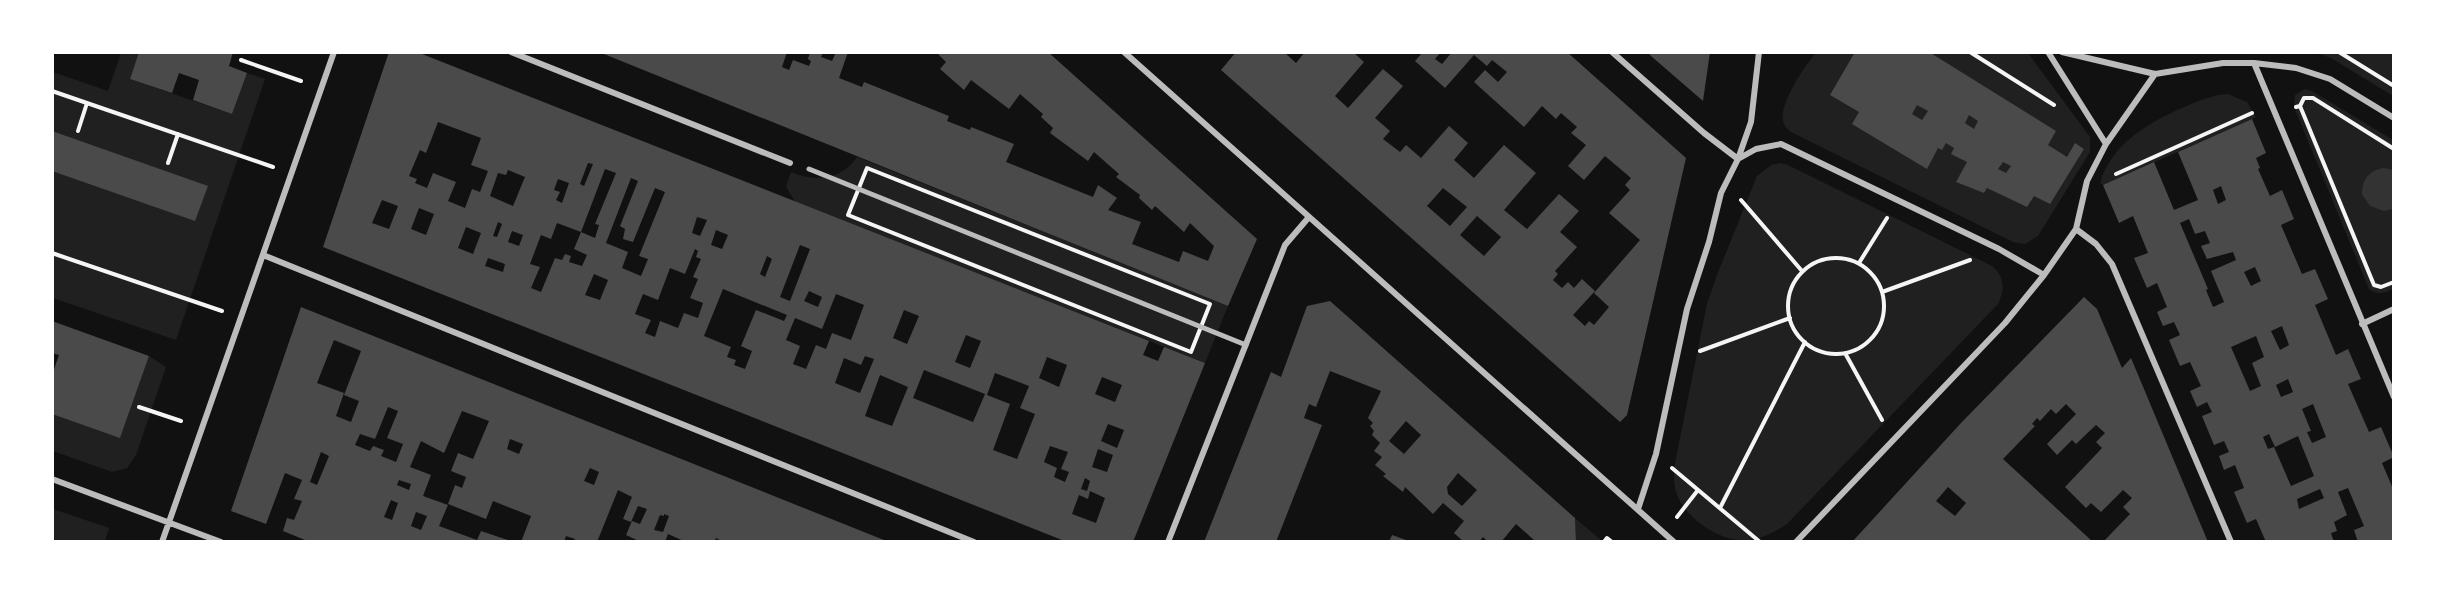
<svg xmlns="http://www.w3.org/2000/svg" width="2446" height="594" viewBox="0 0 2446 594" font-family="Georgia,serif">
	<rect width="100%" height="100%" fill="#111"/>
	<path fill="#202020" d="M121,53H139L130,79L232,114L247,73L265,79L176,340L53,298V72L108,91Z
		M1816,53H2028L2090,137V152L2038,236L2025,244L2013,242L1791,132C1787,129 1784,126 1783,121C1779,104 1805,65 1816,53Z
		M2317,53H2393V96L2331,58Z
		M2305,89L2312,91L2393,140V289C2384,293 2379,296 2369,289L2294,107L2295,95Z
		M2228,94L2247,102L2256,117L2103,185L2100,183C2112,143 2148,123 2184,107C2199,101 2212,95 2228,94Z
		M857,157L1228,306L1205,363L795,202L786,186L791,172C815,183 843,179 857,157Z
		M1780,163L1788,165L1992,266C2005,277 2005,289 1998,304L1787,524C1775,532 1763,538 1749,540C1722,543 1687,520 1677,495C1673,484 1674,474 1675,463L1707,304L1717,275L1757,176L1771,165Z
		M149,356L166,367L136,455L127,468L112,472L53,451V414L120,437Z
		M53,509L109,528L105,541H53Z
		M1575,518L1602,541H1576Z"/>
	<path fill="#333" d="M2383,168L2394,170L2393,209L2384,211L2370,206L2362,194C2362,179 2369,171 2383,168Z"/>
	<path fill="#4a4a4a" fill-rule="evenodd" d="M139,52H233L229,66L247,73L232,114L193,100L199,80L179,73L172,93L130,79Z
		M389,52H417L1149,341L1143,355L1158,361L1164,347L1205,363L1133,542H1067L323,247ZM438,122L481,138L471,165L488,171L480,192L472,189L465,208L448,201L456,182L433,173L427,188L415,183L417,179L409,176L420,150L426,153ZM588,163L593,164L584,186L580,184ZM605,169L616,173L595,224L599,225L595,238L581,232L574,249L587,255L582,266L569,262L571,256L565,254L562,260L555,258L541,292L531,288L540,267L530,264L541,235L551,239L557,223L581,232ZM508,170L525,177L513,206L490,196L498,173L506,175ZM631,178L638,181L620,226L625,229L623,239L633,242L655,188L665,192L639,256L648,259L641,276L622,268L628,252L606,243ZM558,179L569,183L562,203L556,200L560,192L554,190ZM382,200L398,206L389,229L372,223ZM419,208L434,214L426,235L411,229ZM697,217L707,220L700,236L692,233ZM498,222L502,224L497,237L493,236ZM466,227L481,233L473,254L458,248ZM716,230L728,235L722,249L711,245ZM512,231L523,235L519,246L508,242ZM800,245L810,249L790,301L780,297ZM695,249L698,251L696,257L701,259L693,277L698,279L690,298L703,303L698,318L684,313L678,328L660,321L655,337L645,333L651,320L635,314L643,294L658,300L670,268L685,274ZM767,256L772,259L765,277L760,274ZM488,258L505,264L503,272L485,266ZM594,274L608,280L600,300L585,295ZM723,289L787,315L784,321L756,310L741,346L752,351L745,369L734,365L736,360L727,357L731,347L704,336ZM809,291L822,297L818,307L804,301ZM836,294L864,305L851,340L832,333L826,349L816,345L806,369L793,364L800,346L786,340L795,318L822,329ZM904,310L919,316L907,344L893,338ZM966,335L981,341L970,368L955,362ZM865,356L874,359L860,393L835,383L844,358L861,365ZM1047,357L1067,365L1059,387L1039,378ZM924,370L985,394L973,422L913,398ZM995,373L1029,386L1020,408L1035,414L1017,459L993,450L1010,404L987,395ZM880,375L908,387L892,426L865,416ZM1102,377L1122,385L1115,402L1095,394ZM1108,424L1124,430L1117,448L1101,441ZM1050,446L1068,452L1061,469L1069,472L1065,482L1054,477L1057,468L1044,462ZM1098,449L1113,455L1107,472L1092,467ZM1085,478L1090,481L1087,491L1081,489ZM1090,491L1105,498L1096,523L1072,514L1079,495L1088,499Z
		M599,52H787L782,67L789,70L793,60L809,66L811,61L808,59L810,52H823L821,57L832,61L836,52H848L839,78L862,87L864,82L949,116L947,121L970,130L971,127L1014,144L1006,162L1093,197L1098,185L1117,198L1108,210L1141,222L1132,244L1179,262L1183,251L1208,261L1214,246L1190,223L1184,232L1155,206L1152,210L1139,198L1140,195L1116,177L1119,174L1094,152L1088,161L1050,133L1053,128L1041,117L1043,114L1020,94L1009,109L971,80L964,90L940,69L946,62L936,52H1048L1257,239L1228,306Z
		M1236,52H1284L1296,63L1305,52H1353L1364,62L1335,96L1348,108L1383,69L1403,86L1375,118L1390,131L1383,139L1400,152L1406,145L1421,158L1449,126L1468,143L1454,160L1474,178L1504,145L1536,173L1504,210L1527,229L1559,194L1579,211L1560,232L1577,247L1555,271L1558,274L1553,280L1562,288L1568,282L1574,288L1582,279L1595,291L1573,315L1585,326L1589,321L1594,325L1609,307L1594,293L1640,240L1609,213L1630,190L1625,185L1631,178L1605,156L1584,180L1568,166L1586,145L1571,133L1577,127L1561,113L1556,119L1542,106L1524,127L1474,82L1485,70L1498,82L1507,72L1492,60L1487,66L1474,55L1445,88L1415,61L1423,52H1441L1435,59L1442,64L1452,52H1567L1686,158L1627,415L1620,422L1221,70ZM1443,188L1467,207L1450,226L1427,206ZM1477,216L1501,237L1484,256L1460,235Z
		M1648,52H1710L1703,101L1651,56Z
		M1855,52H1929L2056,131L2048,145L2067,157L2075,143L2084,149L2050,204L2034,196L2027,207L1987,188L1984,193L1956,182L1967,162L1951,154L1954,148L1946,143L1942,150L1938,148L1927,169L1852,124L1859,112L1830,95ZM1917,105L1928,111L1922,120L1912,114ZM1969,115L1978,121L1974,129L1965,123ZM2003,162L2011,166L2006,173L1998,169Z
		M2252,119L2266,153L2256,158L2260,168L2258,169L2270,196L2282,190L2294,219L2281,225L2302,274L2315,269L2328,299L2315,305L2325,329L2336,355L2348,349L2361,379L2348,384L2369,432L2381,427L2394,457L2382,463L2394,491V542H2358L2354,530L2364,526L2348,488L2338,492L2347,515L2334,522L2337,531L2331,533L2334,542H2266L2256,519L2247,523L2234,492L2244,488L2235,465L2224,470L2219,456L2229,452L2224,441L2214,445L2202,416L2212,412L2207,402L2197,407L2190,391L2201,386L2190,362L2180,366L2169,340L2180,335L2174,322L2163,326L2157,312L2167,307L2157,283L2147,288L2134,258L2148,253L2133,216L2119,223L2103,185L2154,162L2174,210L2198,200L2178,152ZM2221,186L2226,200L2218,204L2213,190ZM2189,219L2195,234L2205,231L2210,243L2201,246L2207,259L2233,252L2236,260L2211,271L2224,302L2213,307L2206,290L2208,289L2180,223ZM2255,267L2261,281L2251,286L2244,272ZM2282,326L2289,345L2280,350L2271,331ZM2256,336L2264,357L2252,363L2261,386L2250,391L2231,347ZM2288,379L2293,392L2281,397L2276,385ZM2313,404L2326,437L2312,443L2307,432L2311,431L2302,409ZM2269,434L2275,447L2298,436L2314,476L2291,486L2274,447L2268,449L2263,437ZM2320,489L2324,498L2299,509L2297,499Z
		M52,131L208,186L195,221L52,171Z
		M2084,297L2097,309L2122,368L2131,358L2208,542H2103L2130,514L2123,507L2132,498L2123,490L2101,512L2091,503L2086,508L2065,487L2102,448L2096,442L2105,433L2096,425L2076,444L2072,440L2057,455L2047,444L2076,414L2066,404L2056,414L2051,409L2040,421L2037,418L2032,424L2035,426L2003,459L2093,542H1852L1961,423ZM1948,487L1966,503L1955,516L1936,501Z
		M1330,301L1575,518L1576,542H1533L1534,540L1516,524L1501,542H1488L1483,537L1479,542H1464L1454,533L1464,521L1443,503L1433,514L1405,487L1403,492L1383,476L1386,474L1375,465L1382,457L1374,451L1380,443L1372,435L1374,431L1370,426L1373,423L1368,418L1381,391L1330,371L1316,407L1309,404L1304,418L1322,425L1276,542L1270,540L1269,542H1204L1271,372L1281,377L1307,306ZM1406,421L1421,435L1404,454L1389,441ZM1458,473L1477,490L1462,506L1448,494L1447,487Z
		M301,307L411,351L889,542H723L716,538L714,542H686L668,534L665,542H641L626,535L632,521L640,524L647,509L638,506L631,522L623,519L632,497L618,490L597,542H574L575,539L566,536L564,542L539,540L521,542L531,516L493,501L486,519L448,504L455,485L462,488L466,477L451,471L458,453L473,459L489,421L462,411L444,453L421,441L410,467L431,475L423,496L448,505L439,526L477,540L481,531L514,542H310L283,531L287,518L294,520L302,501L294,499L302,480L285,473L266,524L231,511ZM334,340L361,351L344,395L359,401L351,422L336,416L344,393L317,383ZM388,407L398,411L387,438L403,444L396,462L381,456L384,450L373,446L370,451L355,445L360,434L375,439ZM510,439L523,444L519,454L507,449ZM321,452L329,456L317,485L310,482ZM590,468L599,472L594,485L584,481ZM399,480L411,484L409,490L397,485ZM391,500L398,503L392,520L384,517ZM416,512L427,516L421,530L411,526ZM664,514L669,516L663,532L654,530L660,515L664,516Z
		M52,321L149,356L120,438L52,414V375L59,355L52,353Z
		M1392,535L1409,541V542H1389Z"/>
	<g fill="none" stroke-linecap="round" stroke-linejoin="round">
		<path stroke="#f5f5f5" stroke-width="4" d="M1970,52L2054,105
			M2339,52L2394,86
			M241,60L301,81
			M52,91L273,167
			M2300,106L2374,285L2381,287L2394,282
			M2296,107L2300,106L2304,98H2313L2394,149
			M78,131L87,103
			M168,163L178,134
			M867,168L1210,304L1191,352L848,215Z
			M2116,174L2252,113
			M1741,200L1802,271
			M52,253L222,311
			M1788 306a48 48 0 1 1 96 0a48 48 0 1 1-96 0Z
			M1859,263L1887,218
			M1882,292L1970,260
			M1700,351L1790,318
			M1845,353L1882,420
			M139,407L181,421
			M1672,468L1760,542
			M1720,508L1805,342
			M1677,517L1698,490
			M1604,542L1607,538L1612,542"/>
		<path stroke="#bcbcbc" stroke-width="5" d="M809,169L1246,345"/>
		<path stroke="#bcbcbc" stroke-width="6" d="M511,52L790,163
			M1124,52L1674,542
			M1612,52L1704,133L1738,159
			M2048,52L2106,144
			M2062,52L2155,74L2223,63H2254L2296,68L2330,79L2394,118
			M2254,63L2394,397
			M1738,159L1756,149L1781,144L1999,249L2044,275
			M2076,229L2096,244L2112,264L2231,542
			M263,255L974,542
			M2362,324L2394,309
			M52,479L221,542
			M1638,509L1656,454L1687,309L1709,242L1721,193L1738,159L1751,122L1759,52
			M162,542L334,52
			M1168,542L1285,245L1309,217
			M1796,542L2005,323L2044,275L2076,229L2087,181L2106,144L2155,74"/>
	</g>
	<rect width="2446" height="594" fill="none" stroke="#ffffff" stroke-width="108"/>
</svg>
